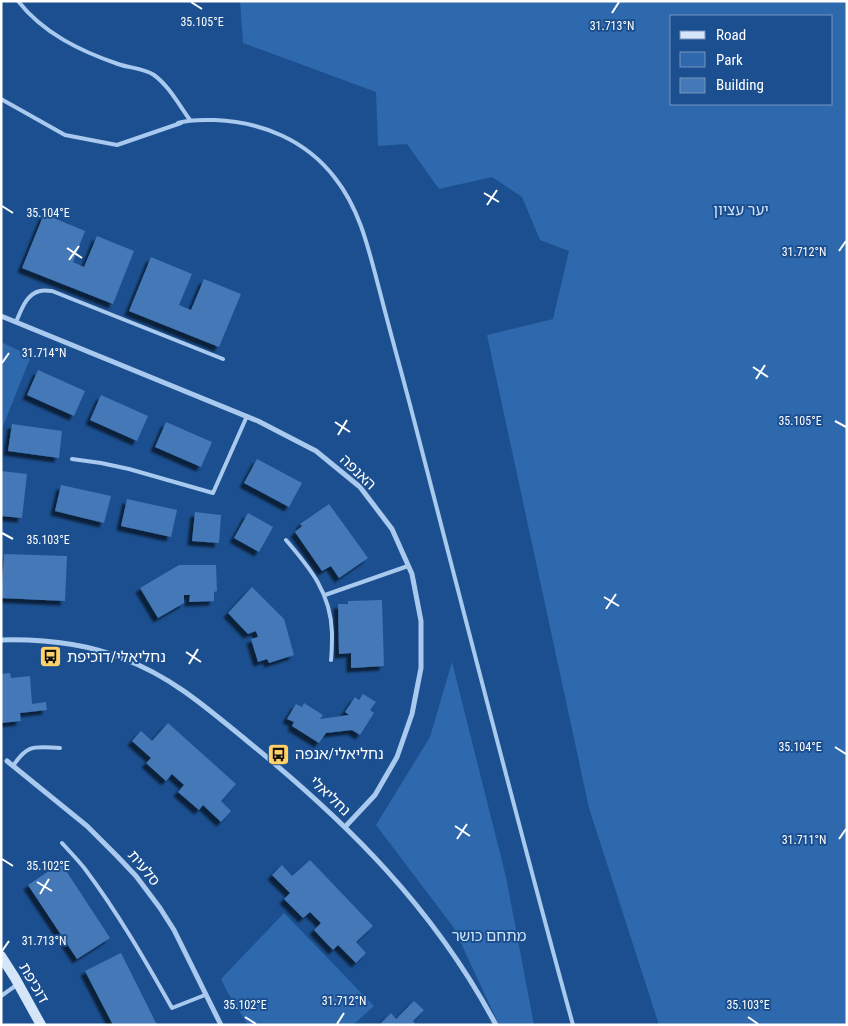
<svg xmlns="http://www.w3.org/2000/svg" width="848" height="1026" viewBox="0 0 848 1026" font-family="'Roboto Condensed','Noto Sans Hebrew',sans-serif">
	<defs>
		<filter id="shadow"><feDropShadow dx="-4.5" dy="4.5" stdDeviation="1" flood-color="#0009"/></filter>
	</defs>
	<rect width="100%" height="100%" fill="#1b4f8f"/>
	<path fill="#2e69ad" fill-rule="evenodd" d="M240,1H847V1025H659L589,808L487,335L553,319L569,251L540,240L522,197L492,177L439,189L407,144L378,146L376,92L243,43ZM672,16H832V104H672Z
		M1,342L31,356L1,431Z
		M452,662L506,877L534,1025H499L454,928L376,825L430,737Z
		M284,913L374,1006L353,1025H248L228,993L221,979Z"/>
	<path fill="#4478b7" filter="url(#shadow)" d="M44,214L85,231L73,262L84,267L97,236L134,251L113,304L22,268Z
		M151,257L192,274L179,305L191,310L204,279L241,294L219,347L129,311Z
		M38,370L85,391L74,416L27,395Z
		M101,395L148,416L137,441L90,420Z
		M166,422L212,442L201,467L155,447Z
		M12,424L62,431L59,458L8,451Z
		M257,459L302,483L289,507L244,483Z
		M1,471L27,474L22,518L1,516Z
		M61,485L111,496L104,523L55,511Z
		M127,499L177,510L171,537L121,526Z
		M329,504L368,558L339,578L331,566L322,571L295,532L302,526L300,524Z
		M195,512L221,515L219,543L192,541Z
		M248,513L273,527L259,552L234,538Z
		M4,554L67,556L65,601L1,598Z
		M179,565H216L217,591L214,592V601L189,602L190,595H184V603L158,618L140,588Z
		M252,587L284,619L294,655L269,663L267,659L258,662L251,639L258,637L256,631L248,634L228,613Z
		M382,600L384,666L351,668V653L339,654L338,604H348V601Z
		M10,673L11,678L30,676L32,704L46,702L47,710L20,713L21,721L1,723V674Z
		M363,694L376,702L370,710L374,713L360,735L352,730L326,733L319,743L292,726L294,722L287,719L296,704L302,707L304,703L323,715L320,719L349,715L345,712L355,697L359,700Z
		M168,723L236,784L221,801L231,811L221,822L203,805L199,810L178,792L184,785L172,774L166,781L146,763L151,758L132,741L141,731L152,741Z
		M310,860L373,926L356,942L366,953L356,963L338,945L333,950L314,930L321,923L310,912L303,918L284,899L290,893L272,875L282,865L292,876Z
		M61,863L110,938L77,959L28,885Z
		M121,953L157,1025H113L85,971Z
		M414,1001L424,1010L413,1021L416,1025H379L391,1013L396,1019Z"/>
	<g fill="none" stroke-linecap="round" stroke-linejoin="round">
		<path stroke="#a9c9ee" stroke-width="4" d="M18,1C43,33 80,51 118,64C129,68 144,68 154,75C169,86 179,105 190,120L188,121
			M1,99L65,135L117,145L181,123
			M178,123C191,119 202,120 215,120C262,122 306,140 335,178C362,212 370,256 381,296C392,339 404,381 415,424C467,624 518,825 573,1025
			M16,322C21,311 26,294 40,291C43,290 49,291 52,291L223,359
			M72,459L101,463L129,469L213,493L247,416
			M286,540C310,568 331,593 332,633C332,642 332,651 331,660
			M325,595L408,566
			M13,766C28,743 35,747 60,748
			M62,843C70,852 78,860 85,869C118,913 145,960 172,1008L205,995
			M1,996L18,984"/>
		<path stroke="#a9c9ee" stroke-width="5" d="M1,316L258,421L316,451L360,487L392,529L412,574L421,621V668L412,714L397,757L375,795L345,827
			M1,640C43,639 85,643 124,659C172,677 207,708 246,740C347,822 434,908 496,1025
			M7,761L87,826L117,856L136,876L160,908L174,930L221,1025"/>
		<path stroke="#d6e6fa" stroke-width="10" d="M1,956L15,978L41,1025"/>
	</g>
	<path fill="none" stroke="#fff" stroke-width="2" d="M191,2L202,9M612,13L619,2M484,193L499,202M487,205L497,190M2,206L13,213M67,248L82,258M839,251L846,241M69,260L79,246M2,363L9,353M753,367L768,377M756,379L765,365M835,421L846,427M335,422L350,432M338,435L347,420M2,533L13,539M604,597L619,606M606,609L616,594M186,652L201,662M189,664L198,649M835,747L846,754M455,826L470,836M457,839L467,824M839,839L846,829M2,859L13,866M37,882L52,891M40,894L49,879M2,951L9,941M245,1017L256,1024M748,1017L758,1024M337,1024L344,1013"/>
	<defs>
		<symbol id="bus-square" viewBox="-11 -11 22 22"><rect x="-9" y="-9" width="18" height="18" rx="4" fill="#ffd166" stroke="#1b4f8f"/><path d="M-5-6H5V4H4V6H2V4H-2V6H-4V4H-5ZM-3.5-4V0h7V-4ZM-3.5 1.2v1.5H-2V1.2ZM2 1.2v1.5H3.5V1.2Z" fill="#111"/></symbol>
	</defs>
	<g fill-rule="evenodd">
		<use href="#bus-square" x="38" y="644" width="25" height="25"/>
		<use href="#bus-square" x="266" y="742" width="25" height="25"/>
	</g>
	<g text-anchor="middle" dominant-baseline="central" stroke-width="4" stroke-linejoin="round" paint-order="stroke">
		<g font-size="15" fill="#cfe3fa" stroke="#1b4f8f">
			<text x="741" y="210">יער עציון</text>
			<text x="489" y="936">מתחם כושר</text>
		</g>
		<g font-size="15" fill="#fff" stroke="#1b4f8f">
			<text transform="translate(358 472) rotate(44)">האנפה</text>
			<text transform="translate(330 796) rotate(43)">נחליאלי</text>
			<text transform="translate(144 868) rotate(50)">סלעית</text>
			<text transform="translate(34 983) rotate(60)">דוכיפת</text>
		</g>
		<g font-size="15" fill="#fff" stroke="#1b4f8f" text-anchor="start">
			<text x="67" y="657">נחליאלי/דוכיפת</text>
			<text x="295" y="754">נחליאלי/אנפה</text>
		</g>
	</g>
	<g font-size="12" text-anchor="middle" fill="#fff" stroke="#1b4f8f" stroke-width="4" stroke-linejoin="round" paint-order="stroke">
		<text x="202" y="26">35.105°E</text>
		<text x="612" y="30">31.713°N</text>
		<text x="48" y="217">35.104°E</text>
		<text x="804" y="256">31.712°N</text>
		<text x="44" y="357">31.714°N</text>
		<text x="800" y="425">35.105°E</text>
		<text x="48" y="544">35.103°E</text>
		<text x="800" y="751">35.104°E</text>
		<text x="804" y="844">31.711°N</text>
		<text x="48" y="870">35.102°E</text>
		<text x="44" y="945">31.713°N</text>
		<text x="344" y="1005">31.712°N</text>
		<text x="245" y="1009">35.102°E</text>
		<text x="748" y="1009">35.103°E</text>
	</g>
	<rect width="848" height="1026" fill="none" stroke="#ffffff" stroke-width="5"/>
	<rect x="670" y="15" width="162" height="90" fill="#1b4f8f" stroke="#7695bc"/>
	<rect x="680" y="31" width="25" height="8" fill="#d6e6fa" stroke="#7695bc"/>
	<text x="716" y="40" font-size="15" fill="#ffffff">Road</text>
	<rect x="680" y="52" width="25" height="15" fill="#2e69ad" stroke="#7695bc"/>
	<text x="716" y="65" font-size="15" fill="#ffffff">Park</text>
	<rect x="680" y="78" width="25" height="15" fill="#4478b7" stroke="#7695bc"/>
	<text x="716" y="90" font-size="15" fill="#ffffff">Building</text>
</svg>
